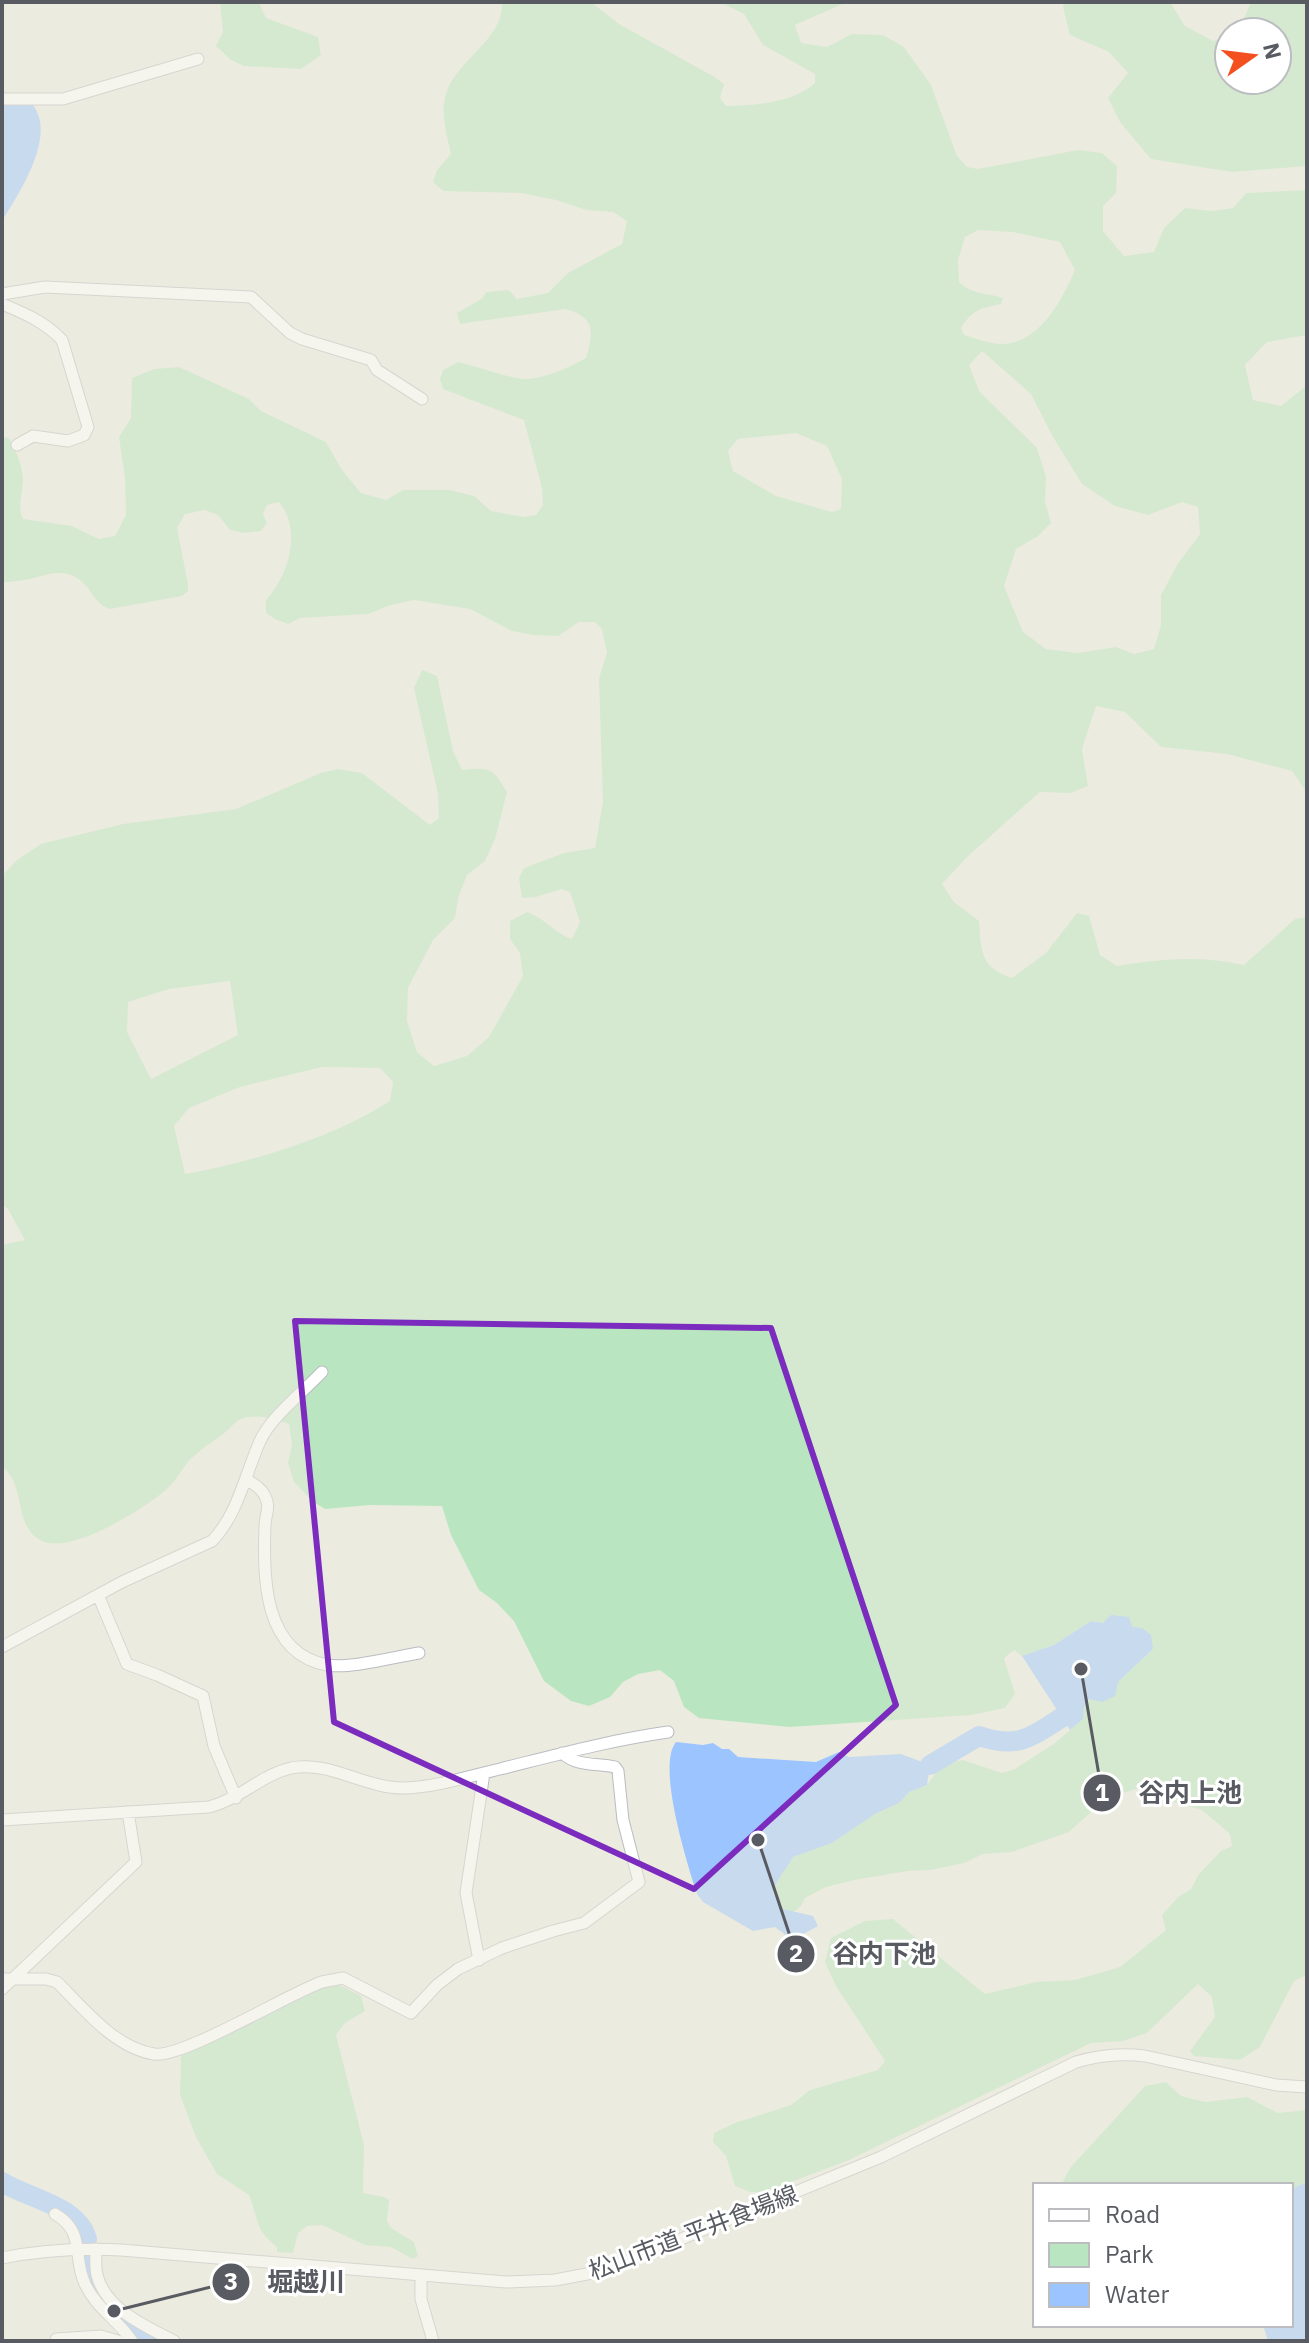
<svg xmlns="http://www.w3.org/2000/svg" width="1309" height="2343" viewBox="0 0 1309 2343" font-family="'IBM Plex Sans','Noto Sans JP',sans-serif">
	<rect width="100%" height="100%" fill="#ecebdf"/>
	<path fill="#b9e6c0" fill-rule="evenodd" d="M220,2H262L259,3L266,18L318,37L321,55L301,69L244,66L231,60L216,46L223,32Z
		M502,2H591L619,24L713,76L724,84L720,98L726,106C755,106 794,102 815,83V74L763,45L744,14L720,2H847L795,25L801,43L827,47L852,34L883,35L904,47L931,85L957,156L967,167L978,169L1078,150L1102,153L1117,166L1116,193L1103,206V231L1124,256L1154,252L1164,228L1185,208L1212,211L1233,208L1246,193L1307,190V335L1267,342L1245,365L1253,400L1281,406L1307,385V793L1292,771L1227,754L1161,747L1125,712L1096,706L1082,749L1088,786L1071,793L1040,792L967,857L942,884L954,902L979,921C981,950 980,968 1012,978L1046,953L1077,913L1089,916L1100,955L1117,966C1159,959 1201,955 1244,965L1295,919L1307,917V1975L1294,1981L1260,2047L1240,2060L1194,2056L1190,2051L1215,2017L1212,1997L1198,1984L1147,2033L1123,2041L1091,2043L849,2160L765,2192H750L735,2186L726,2156L713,2142L714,2133L735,2123L791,2105L810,2090L878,2070L885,2061L836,1986L825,1962L831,1938L865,1921L893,1919L985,1994L1036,1982L1075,1980L1120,1967L1166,1930L1162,1915L1178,1897L1191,1889L1199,1874L1221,1851L1232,1846L1230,1834L1202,1810L1171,1801L1147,1786L1116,1795L1090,1813L1069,1832L1012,1852L983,1854L964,1863L931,1870L908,1871L854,1880L826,1887L805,1898L801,1906L794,1912L783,1909L773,1893C776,1879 786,1870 793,1857L832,1843L875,1814L899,1803L909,1792L927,1785L942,1764L963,1760L1002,1773L1015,1769L1055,1743L1083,1719L1084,1707L1090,1699L1118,1682L1153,1649L1103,1623L1091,1621L1054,1645L1022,1656L1014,1650L1004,1658L1015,1694L1005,1708L972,1715L789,1727L699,1718L684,1707L674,1681L660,1670L638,1674L623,1682L610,1697L589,1706L571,1701L544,1681L514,1621L497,1603L479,1590L451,1535L442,1506L370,1505L325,1509L312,1501L294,1482L288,1463L292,1445L289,1424C274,1419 257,1413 241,1419C236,1421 231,1427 227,1431C216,1440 203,1447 193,1457C183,1466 177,1480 166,1490C143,1509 69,1557 40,1540C13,1525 26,1483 2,1467V1245L25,1240L8,1209L2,1205V876L17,860L41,844L123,824L236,809L321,773L338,769L362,773L430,825L439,818L438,794L414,688L422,670L437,676L453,751L462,770C490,767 493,768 507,792L495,839L485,861L467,875L458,898L455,918L433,940L408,988L407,1021L417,1052L434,1066L467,1056L489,1037L523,976L520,953L510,939V921L527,912C547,919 552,932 572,939L580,922L570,892L562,889L536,897L522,898L519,878L524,868L564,853L595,848L603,802L599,678L607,653L602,629L595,622H579L558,636L534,635L512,631L470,609L414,600L391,605L368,614L300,618L288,624L275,619L266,613V600C289,575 302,530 279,502L267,505L263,514L267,523L261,531L244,533L230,530L218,515L205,510L185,514L177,528L188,584V591L182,596L110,609C99,606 93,595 87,587C70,568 56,572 34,578C24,581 13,581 2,583V437L9,438C16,452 23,465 23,481C22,496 17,506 23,519L72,526L99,539L115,536L126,515L125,478L119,437L131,418L132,378L154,369L179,367L249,399L261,411L326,442L342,470L361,493L386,500L403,490H450L474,496L491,511L524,517L536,515L543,505L542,488L524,420L443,389L440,379L443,370L458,362C476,366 511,379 526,379C546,378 568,368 586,358C594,331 595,317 565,309L460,324L457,313L483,298L486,292L509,290L517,299L548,293L568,273L622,244L627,221L613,212L586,210L556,200L521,193L443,191L433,182L437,170L451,154C447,137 441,114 445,97C454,60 504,41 502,2ZM978,230L1013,232L1060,242L1075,270C1062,300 1040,343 1002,344C990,344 975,338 964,335L961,328C972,310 981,308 1001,304L1003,298C985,292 973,295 959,282L958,260L965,237ZM982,351L1031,394L1053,437L1082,484L1115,506L1148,515L1182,502L1198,507L1200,534L1177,565L1161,595V625L1154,649L1134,654L1116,647L1078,653L1046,649L1023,632L1004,586L1016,549L1038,536L1051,523L1045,502L1046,477L1037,448L979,391L969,365ZM796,433L827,446L842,479L841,509L832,512L776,496L733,471L728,451L738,439ZM230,981L238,1035L151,1079L127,1032L128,1002L169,989ZM322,1067L380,1068L393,1082L390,1101C332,1138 252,1162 185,1174L174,1126L189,1108L240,1087Z
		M1065,2H1170L1185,26L1213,41L1229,36V80H1277V32H1238L1251,2H1307V166L1232,172L1151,159L1120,122L1108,98L1128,73L1109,52L1070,35L1063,7Z
		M335,1983L361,1996L365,2011L345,2023L336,2035L364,2145L363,2193L384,2197L389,2200L387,2221L391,2228L414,2242L418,2256L413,2259L391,2247L365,2245L322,2225L307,2226L298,2233L293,2253L277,2252V2247C254,2229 259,2220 249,2195L217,2174L196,2137L180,2095L181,2054L303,1993Z
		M1166,2082L1181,2096L1205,2102L1247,2097L1278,2113L1307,2110V2182L1291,2189V2185H1061L1070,2168L1145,2086Z"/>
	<path fill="#9cc5ff" d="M2,104H32C58,135 19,193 2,221Z
		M1111,1615L1129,1617L1132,1627L1142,1628L1151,1635L1153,1649L1118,1682L1115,1696L1102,1702L1089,1699L1084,1707L1083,1719L1070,1730L1022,1656L1054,1645L1091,1621L1103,1623Z
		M676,1742L703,1745L713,1743L722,1749H729L738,1757L816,1762L839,1752L849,1757L901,1754L930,1765L927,1785L909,1792L899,1803L875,1814L832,1843L793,1857C786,1870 776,1879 773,1893L783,1909L813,1916L818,1926L792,1940L775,1927L753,1931L703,1902L697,1894C688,1866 656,1766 676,1742Z
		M1307,2182V2341H1268L1263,2325H1291V2189Z"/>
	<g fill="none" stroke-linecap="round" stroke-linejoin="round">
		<path stroke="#9cc5ff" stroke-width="20" d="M930,1765L979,1736C1017,1749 1030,1738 1061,1718
			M2,2182C29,2199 77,2205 87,2239
			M88,2258C94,2304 122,2317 158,2341"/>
		<defs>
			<path id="minor" d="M2,99H63L198,59
				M2,294L45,287L251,297L290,333L302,339L371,360L377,370L422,399
				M2,304C24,313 45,322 62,340L88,427L84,435L68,441L33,436L17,445
				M247,1480C254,1484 261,1488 265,1496C271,1507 265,1515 265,1526C263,1577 263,1653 327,1665C349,1669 395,1657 419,1653
				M98,1595L127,1664L157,1675L203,1696L214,1746L236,1798
				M2,1647L122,1582L212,1541C238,1514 245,1475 260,1441C270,1418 304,1391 322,1372
				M2,1820L209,1807C240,1799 261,1775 291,1768C330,1760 365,1789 405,1788C436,1787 470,1776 500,1769C556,1755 611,1740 668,1732
				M479,1960L466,1893L484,1773
				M2,1979H46L57,1982C84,2009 115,2048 154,2054C181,2059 288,1994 322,1982L343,1978L411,2013L437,1985L458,1969L502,1948L553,1931L584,1923L639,1882L623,1820L618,1771L615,1767C596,1763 578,1767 562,1753
				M2,1989L136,1862L128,1812
				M55,2214C86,2232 72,2256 85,2284C96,2308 118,2320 132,2341
				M96,2249C96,2257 95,2266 97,2275C105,2309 147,2327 174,2341
				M2,2258C42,2250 81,2248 121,2250L506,2282L555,2280L603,2271L881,2157L1076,2062C1099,2055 1121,2053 1145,2056L1276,2085L1307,2087
				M421,2275V2299L433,2341
				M56,2339L101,2336L118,2341"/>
		</defs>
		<use href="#minor" stroke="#babcc2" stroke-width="13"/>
		<use href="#minor" stroke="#fff" stroke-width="11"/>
	</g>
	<path d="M0 0H1309V2343H0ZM295,1321L771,1328L896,1705L694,1889L334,1722Z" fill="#ecebdf" fill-opacity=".55" fill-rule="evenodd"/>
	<path fill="none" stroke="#7b2cbf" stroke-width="6" stroke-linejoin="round" d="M295,1321L771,1328L896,1705L694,1889L334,1722Z"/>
	<g text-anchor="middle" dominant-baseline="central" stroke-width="6" stroke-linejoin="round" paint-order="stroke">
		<g font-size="24" fill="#585b61" stroke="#fff">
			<text transform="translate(693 2232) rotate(-21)">松山市道 平井食場線</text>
		</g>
	</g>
	<path fill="none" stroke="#585b61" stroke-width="3" d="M1081 1669L1102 1793M758 1840L796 1954M114 2311L231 2282"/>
	<g fill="#585b61" stroke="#fff" stroke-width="3">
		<circle cx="1081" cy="1669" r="8"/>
		<circle cx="758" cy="1840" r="8"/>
		<circle cx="114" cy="2311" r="8"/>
		<circle cx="1102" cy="1793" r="20"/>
		<circle cx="796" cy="1954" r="20"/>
		<circle cx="231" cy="2282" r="20"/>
	</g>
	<g font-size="24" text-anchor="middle" font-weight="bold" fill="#fff">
		<text x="1102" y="1801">1</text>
		<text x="796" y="1962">2</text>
		<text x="231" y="2290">3</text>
	</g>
	<g font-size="26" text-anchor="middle" font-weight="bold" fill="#585b61" stroke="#fff" stroke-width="6" stroke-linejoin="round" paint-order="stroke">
		<text x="1190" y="1802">谷内上池</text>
		<text x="884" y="1963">谷内下池</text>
		<text x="306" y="2291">堀越川</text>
	</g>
	<rect width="1309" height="2343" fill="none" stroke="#585b61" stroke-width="8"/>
	<rect x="1033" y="2183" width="260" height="144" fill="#ffffff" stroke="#bcbdc0" stroke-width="2"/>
	<rect x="1049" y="2209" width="40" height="12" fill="#ffffff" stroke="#bcbdc0" stroke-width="2"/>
	<text x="1105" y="2223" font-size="24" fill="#585b61">Road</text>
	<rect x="1049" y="2243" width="40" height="24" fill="#b9e6c0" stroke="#bcbdc0" stroke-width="2"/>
	<text x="1105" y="2263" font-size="24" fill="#585b61">Park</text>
	<rect x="1049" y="2283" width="40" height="24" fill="#9cc5ff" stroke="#bcbdc0" stroke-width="2"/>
	<text x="1105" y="2303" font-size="24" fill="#585b61">Water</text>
	<g transform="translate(1253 56) rotate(76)"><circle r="38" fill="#ffffff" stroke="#bcbdc0" stroke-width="2"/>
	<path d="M0-6L14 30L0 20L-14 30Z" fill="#f34f1f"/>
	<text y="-12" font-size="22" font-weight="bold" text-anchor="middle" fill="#585b61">N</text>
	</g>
</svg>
